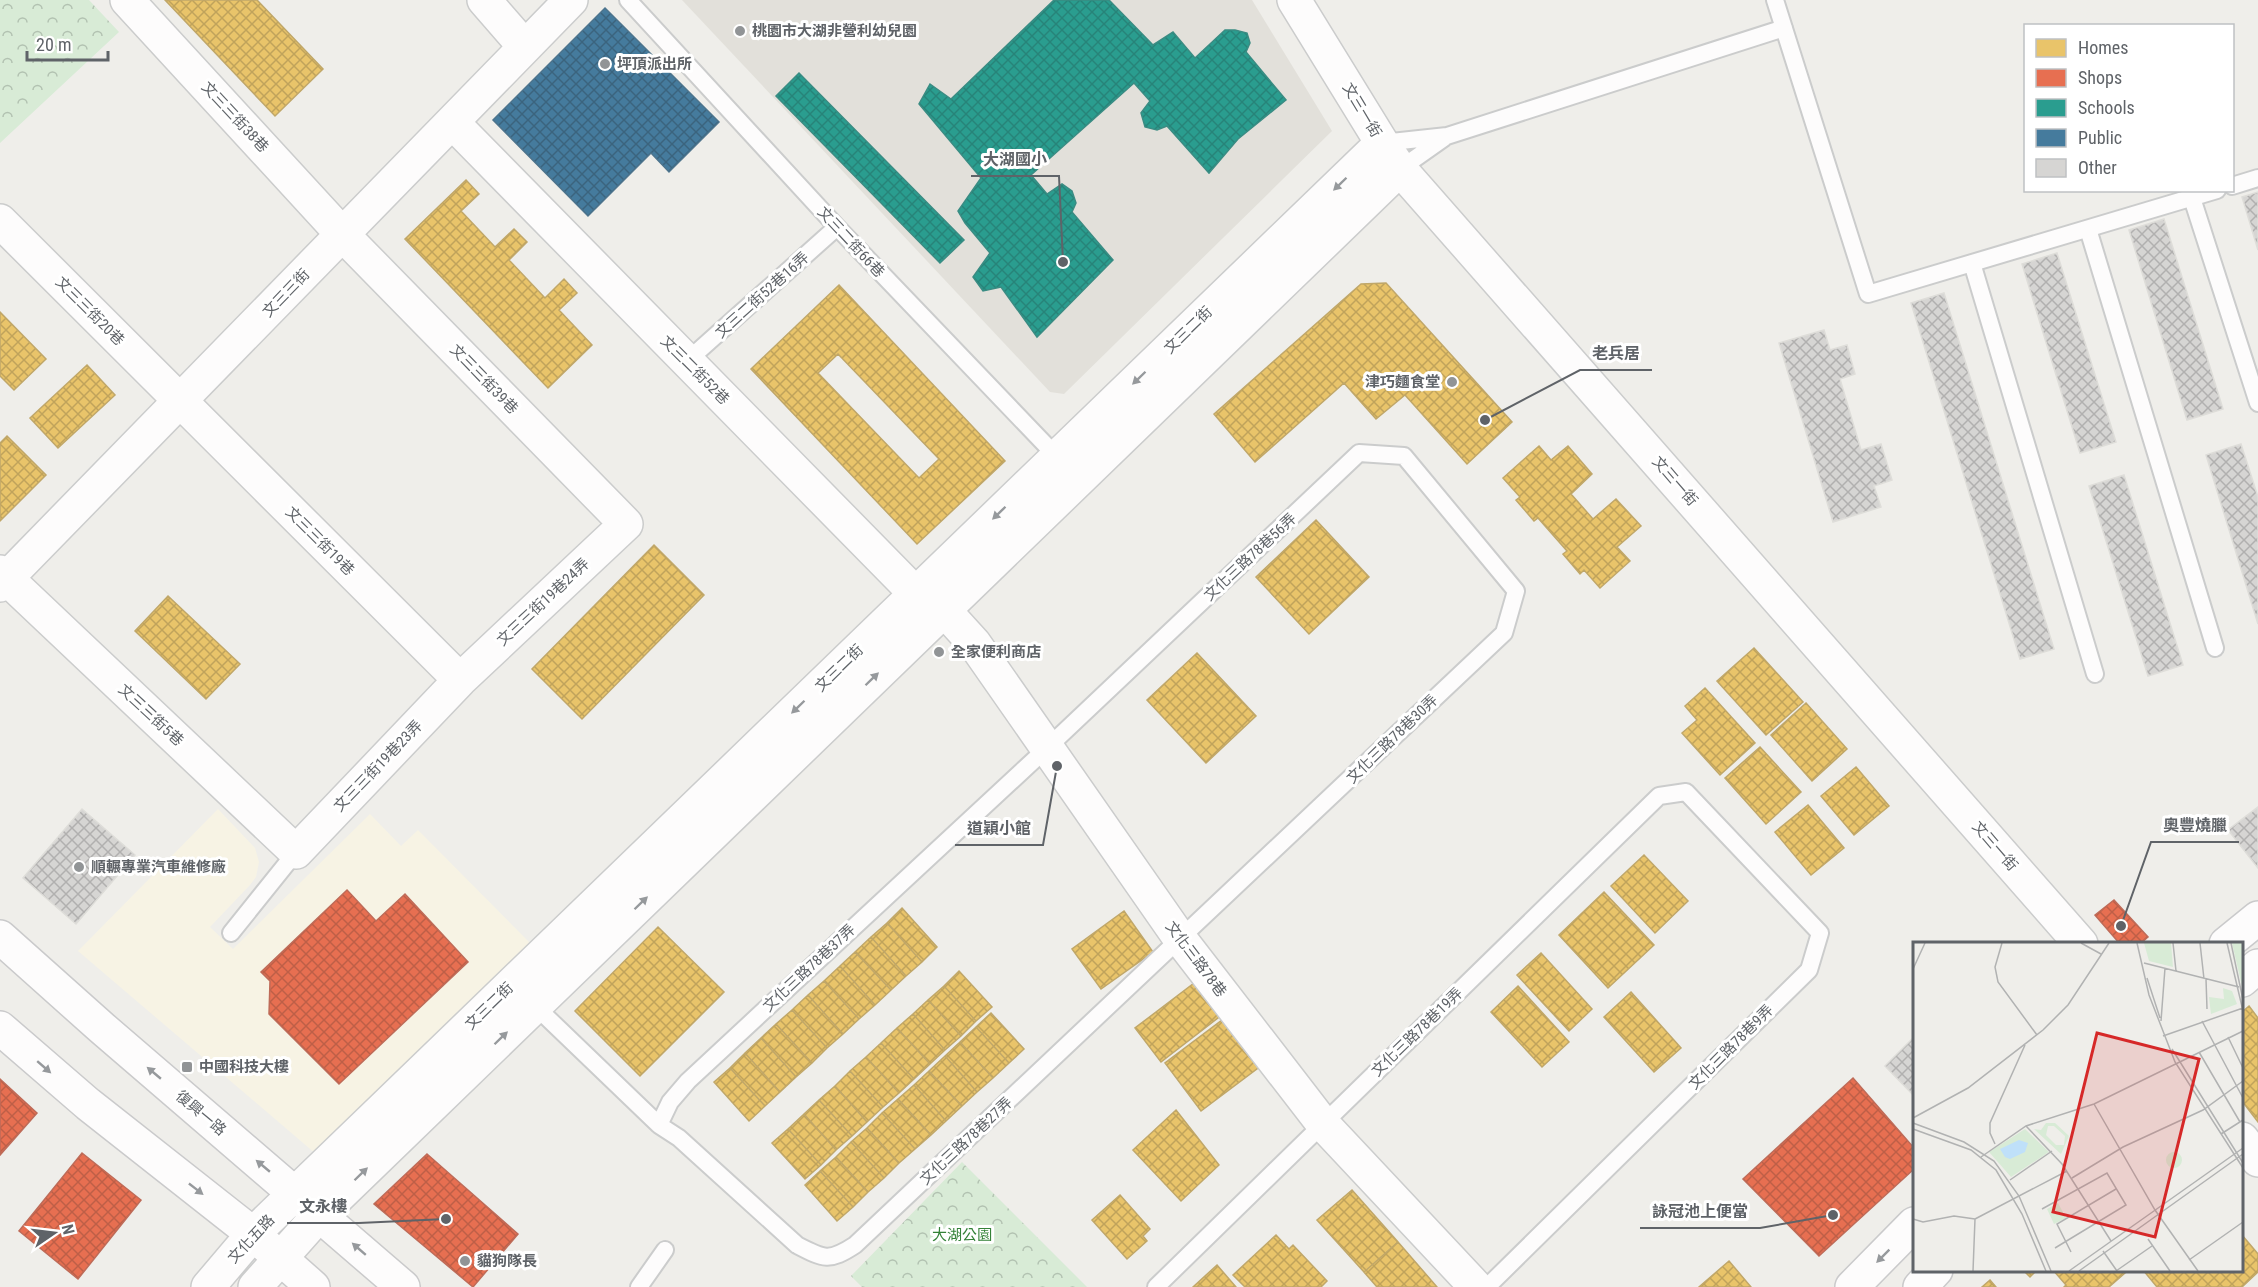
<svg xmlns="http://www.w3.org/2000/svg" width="2258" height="1287" viewBox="0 0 2258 1287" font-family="'Roboto Condensed','Noto Sans TC',sans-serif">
	<defs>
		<pattern id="park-crowns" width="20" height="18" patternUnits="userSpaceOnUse" patternTransform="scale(1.5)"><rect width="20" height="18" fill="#d8ebd6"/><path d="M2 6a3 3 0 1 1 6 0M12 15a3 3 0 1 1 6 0" fill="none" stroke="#b2c2b1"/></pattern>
		<pattern id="homes-cross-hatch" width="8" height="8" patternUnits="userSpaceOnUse" patternTransform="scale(1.5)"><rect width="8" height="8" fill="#e9c46a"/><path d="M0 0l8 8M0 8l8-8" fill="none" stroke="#c0a35b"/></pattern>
		<pattern id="shops-cross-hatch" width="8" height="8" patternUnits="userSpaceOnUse" patternTransform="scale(1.5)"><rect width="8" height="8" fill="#e76f51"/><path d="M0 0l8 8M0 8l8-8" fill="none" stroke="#be5f47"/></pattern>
		<pattern id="schools-cross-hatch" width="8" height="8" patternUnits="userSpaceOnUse" patternTransform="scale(1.5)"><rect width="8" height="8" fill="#2a9d8f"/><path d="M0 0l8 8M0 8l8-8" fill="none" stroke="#278479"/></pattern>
		<pattern id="public-cross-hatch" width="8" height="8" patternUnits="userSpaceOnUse" patternTransform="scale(1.5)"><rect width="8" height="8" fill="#457b9d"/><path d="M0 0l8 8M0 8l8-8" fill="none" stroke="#3b647e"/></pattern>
		<pattern id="building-cross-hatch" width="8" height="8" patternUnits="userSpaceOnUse" patternTransform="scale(1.5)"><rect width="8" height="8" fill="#d6d5d3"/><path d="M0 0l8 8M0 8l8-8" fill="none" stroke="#b1b0af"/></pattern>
	</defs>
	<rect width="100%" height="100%" fill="#efeeea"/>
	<path fill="#f7f3e4" d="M218,809L255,848L259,862L256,877L250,885L210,927L233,949L370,814L401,846L418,830L532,945L316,1154L78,951Z"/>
	<path fill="#e2e0da" d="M682,0H1252L1332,131L1064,394L1050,392Z"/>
	<path fill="url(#park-crowns)" d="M0,0H89L119,32L0,143Z
		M962,1162L1087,1287H862L851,1276Z"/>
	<path fill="url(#homes-cross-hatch)" stroke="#c0a769" stroke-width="1.5" fill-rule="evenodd" d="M165,0H257L323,69L275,116Z
		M466,180L479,194L461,211L495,247L514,229L527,242L509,260L545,298L564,279L577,293L559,310L592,345L548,388L405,239Z
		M1386,283L1512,422L1467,464L1405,395L1376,419L1344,383L1255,462L1214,414L1361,284Z
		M839,285L1005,461L917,544L751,369ZM838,354L939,459L919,478L818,373Z
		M0,312L46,359L14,390L0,376Z
		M87,365L115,395L58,448L30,418Z
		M7,436L46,475L0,521V443Z
		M1539,446L1551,460L1568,446L1592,474L1571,494L1593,519L1616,499L1641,526L1617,547L1630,561L1600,588L1584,570L1580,574L1563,554L1567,551L1538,518L1534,521L1516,500L1520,497L1503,478Z
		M1316,520L1369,577L1309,634L1256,577Z
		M654,545L704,595L582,719L532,669Z
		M168,596L240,664L206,699L135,631Z
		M1754,648L1803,702L1766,735L1717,681Z
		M1197,653L1256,716L1206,763L1147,700Z
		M1705,688L1755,743L1720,775L1682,733L1697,720L1685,706Z
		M1806,703L1847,749L1812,781L1771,735Z
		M1760,747L1801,792L1766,824L1725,778Z
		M1856,767L1889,806L1854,835L1821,796Z
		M1808,805L1844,848L1811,875L1775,832Z
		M1644,855L1688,901L1655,933L1611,886Z
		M1604,892L1654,945L1608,988L1559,935Z
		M902,908L937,947L922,962L887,923Z
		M1124,911L1153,952L1101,989L1072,949Z
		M887,923L922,962L906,976L871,937Z
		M658,927L724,992L640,1076L575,1011Z
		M871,937L906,976L891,990L855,952Z
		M855,952L891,990L875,1005L840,966Z
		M1541,953L1592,1009L1569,1031L1517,975Z
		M840,966L875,1005L859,1019L824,981Z
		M959,971L992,1007L976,1021L944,986Z
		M1202,977L1227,1011L1161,1062L1135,1028Z
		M824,981L859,1019L843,1034L808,995Z
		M944,986L976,1021L961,1036L928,1000Z
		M1518,986L1569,1042L1542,1067L1491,1012Z
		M1631,992L1681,1048L1654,1072L1604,1017Z
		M808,995L843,1034L827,1048L792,1010Z
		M928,1000L961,1036L945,1050L913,1014Z
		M2249,1006L2258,1018V1122L2242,1101V1012Z
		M792,1010L827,1048L812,1063L776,1024Z
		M991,1013L1024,1049L1009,1063L976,1027Z
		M913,1014L945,1050L930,1064L897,1028Z
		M1230,1014L1266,1062L1201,1111L1165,1063Z
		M776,1024L812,1063L796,1077L761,1038Z
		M976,1027L1009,1063L993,1078L960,1042Z
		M897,1028L930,1064L914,1079L881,1043Z
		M761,1038L796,1077L780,1092L745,1053Z
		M960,1042L993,1078L977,1092L945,1056Z
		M881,1043L914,1079L899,1093L866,1057Z
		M745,1053L780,1092L765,1106L730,1068Z
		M945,1056L977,1092L962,1106L929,1071Z
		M866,1057L899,1093L883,1107L850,1071Z
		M730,1068L765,1106L749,1121L714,1082Z
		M1914,1068V1093L1902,1079Z
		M850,1071L883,1107L867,1122L835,1086Z
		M929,1071L962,1106L946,1121L914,1085Z
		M914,1085L946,1121L931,1135L898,1099Z
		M835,1086L867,1122L852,1136L819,1100Z
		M898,1099L931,1135L915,1149L882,1113Z
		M819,1100L852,1136L836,1150L804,1114Z
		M1176,1110L1219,1165L1181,1201L1133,1150Z
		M882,1113L915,1149L899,1163L867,1128Z
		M804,1114L836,1150L821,1165L788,1129Z
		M867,1128L899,1163L884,1178L851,1142Z
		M788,1129L821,1165L805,1179L772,1143Z
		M851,1142L884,1178L868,1192L836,1157Z
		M836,1157L868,1192L853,1207L820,1171Z
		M820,1171L853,1207L837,1221L805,1185Z
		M1352,1190L1398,1242L1364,1272L1317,1220Z
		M1120,1195L1150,1229L1143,1236L1147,1241L1127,1259L1092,1220Z
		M1276,1235L1289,1249L1293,1245L1327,1281L1321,1287H1245L1233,1275Z
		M2242,1235L2258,1254V1272L2242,1287H2157L2143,1270H2242Z
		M1398,1242L1437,1287H1377L1364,1272Z
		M1729,1261L1751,1287H1699Z
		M1217,1265L1236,1287H1193Z
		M2023,1270H2037L2030,1277Z
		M2053,1270H2122L2125,1273L2109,1287H2064L2066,1285Z
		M1990,1280L1996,1287H1982Z"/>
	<path fill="url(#shops-cross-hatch)" stroke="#be6b58" stroke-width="1.5" d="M347,890L376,921L405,894L468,962L339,1084L269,1014L270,981L261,972Z
		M2114,900L2148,937L2140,944H2120L2095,915Z
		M1853,1078L1914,1148V1169L1819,1256L1743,1179Z
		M0,1079L37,1113L0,1155Z
		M82,1153L141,1200L78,1279L19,1231Z
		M427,1154L518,1234L473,1287L374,1204Z"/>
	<path fill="url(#schools-cross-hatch)" stroke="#3a8c83" stroke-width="1.5" d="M1054,0H1109L1153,45L1173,32L1195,58L1225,30H1235L1247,33L1250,43L1246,52L1286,100L1238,139L1209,173L1167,126L1157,130L1145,127L1141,113L1150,101L1134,83L1031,175L1047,194L1062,184L1072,191L1076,203L1072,212L1113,260L1037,337L1001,287L983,291L973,277L990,253L965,223L958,211L981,178L919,104L930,84L951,99Z
		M799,73L964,240L940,263L776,96Z"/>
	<path fill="url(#public-cross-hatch)" stroke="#4d748d" stroke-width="1.5" d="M605,8L719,122L669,172L651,153L588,216L493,120Z"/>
	<path fill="url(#building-cross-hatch)" stroke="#deddd9" stroke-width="1.5" d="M2258,192V250L2242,197Z
		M2164,219L2223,409L2187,420L2129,230Z
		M2057,253L2116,442L2080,453L2022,264Z
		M1944,293L2054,649L2020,659L1911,303Z
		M1824,330L1830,350L1847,345L1855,374L1840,379L1861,450L1881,444L1892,480L1874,486L1881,507L1833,522L1779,343Z
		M2241,444L2258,497V624L2206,455Z
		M2124,475L2183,665L2148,676L2089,486Z
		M2258,807V868L2228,830Z
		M82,809L135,855L76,924L23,878Z
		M1914,1037V1096L1885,1066Z"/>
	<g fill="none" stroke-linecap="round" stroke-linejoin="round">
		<defs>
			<path id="lane" d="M628,0L837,227L1061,461
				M1775,0L1868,294L2217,190
				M1382,143L1447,136L1784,28
				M1400,169L1444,138
				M2232,186L2258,178
				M2192,198L2258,403
				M2088,229L2215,648
				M1972,263L2095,674
				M686,362L837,227
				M1359,453L1404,456L1516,591L1504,633L855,1245C829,1262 824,1259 797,1245L679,1138L659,1125L670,1102L688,1081L1047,748Z
				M231,933L296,852
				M532,1003L659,1125
				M639,1287L665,1250
				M1156,1287L1659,796L1686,792L1820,933L1809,970L1487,1287"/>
			<path id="street" d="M484,0L525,47
				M1294,0L1382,143L1400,169L2081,944
				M453,123L916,594L944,610L974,643L1181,940L1323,1124L1476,1287
				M0,221L460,680
				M0,572L296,852L460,680L626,524L343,235L127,0
				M0,585L571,0
				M2242,1139L2258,1160
				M208,1287L253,1234L336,1154L1382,143
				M255,1287L319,1215L1400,169"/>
			<path id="secondary" d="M0,937L102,1028L403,1287
				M2226,944L2258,918
				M2242,980L2258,966
				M0,1028L88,1104L253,1234L313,1287
				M1852,1287L1914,1224
				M1920,1287L1936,1270"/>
		</defs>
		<use href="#lane" stroke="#cbcccc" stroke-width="20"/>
		<use href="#street" stroke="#cbcccc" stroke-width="36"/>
		<use href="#secondary" stroke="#cacacb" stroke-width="36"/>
		<use href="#lane" stroke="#fdfcfc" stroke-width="16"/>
		<use href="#street" stroke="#fdfcfc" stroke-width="33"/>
		<use href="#secondary" stroke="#fdfcfc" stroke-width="33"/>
	</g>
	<defs><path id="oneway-solid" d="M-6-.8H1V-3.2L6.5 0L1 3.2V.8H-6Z" transform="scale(1.5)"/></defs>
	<g fill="#96999c">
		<use href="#oneway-solid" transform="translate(1340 184) rotate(136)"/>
		<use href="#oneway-solid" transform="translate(1139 378) rotate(136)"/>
		<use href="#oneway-solid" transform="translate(999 513) rotate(136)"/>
		<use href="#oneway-solid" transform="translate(872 679) rotate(-44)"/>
		<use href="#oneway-solid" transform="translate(798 707) rotate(136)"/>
		<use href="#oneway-solid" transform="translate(641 903) rotate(-44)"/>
		<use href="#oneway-solid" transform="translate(501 1038) rotate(-44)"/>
		<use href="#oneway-solid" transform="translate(44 1067) rotate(41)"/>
		<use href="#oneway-solid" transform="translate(154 1073) rotate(-140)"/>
		<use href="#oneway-solid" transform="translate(263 1166) rotate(-140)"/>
		<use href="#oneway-solid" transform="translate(361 1174) rotate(-44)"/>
		<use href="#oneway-solid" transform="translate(196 1189) rotate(38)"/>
		<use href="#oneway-solid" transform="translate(359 1249) rotate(-139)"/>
		<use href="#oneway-solid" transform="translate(1883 1256) rotate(135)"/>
	</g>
	<g fill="#919496" stroke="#fff" stroke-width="2">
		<circle cx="740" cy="31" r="6"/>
		<circle cx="605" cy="64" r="6"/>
		<circle cx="1452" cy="382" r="6"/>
		<circle cx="939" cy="652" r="6"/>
		<circle cx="79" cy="867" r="6"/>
		<rect x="181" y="1061" width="12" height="12" rx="3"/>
		<circle cx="465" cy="1261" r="6"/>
	</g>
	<g text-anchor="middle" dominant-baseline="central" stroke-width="6" stroke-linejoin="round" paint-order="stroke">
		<g font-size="15" font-weight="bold" fill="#5f6368" stroke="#fff" text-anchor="start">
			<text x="752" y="31">桃園市大湖非營利幼兒園</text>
			<text x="617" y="64">坪頂派出所</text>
			<text x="1440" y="382" text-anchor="end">津巧麵食堂</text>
			<text x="951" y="652">全家便利商店</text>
			<text x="91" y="867">順輾專業汽車維修廠</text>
			<text x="199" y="1067">中國科技大樓</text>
			<text x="477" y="1261">貓狗隊長</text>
		</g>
		<g font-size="15" fill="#5f6368" stroke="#fff">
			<text transform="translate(1362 110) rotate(59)">文三一街</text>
			<text transform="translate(235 117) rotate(47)">文三三街38巷</text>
			<text transform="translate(851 242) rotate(47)">文三二街66巷</text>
			<text transform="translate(286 293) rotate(-46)">文三三街</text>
			<text transform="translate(762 295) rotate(-42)">文三二街52巷16弄</text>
			<text transform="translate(90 311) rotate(45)">文三三街20巷</text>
			<text transform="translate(1188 330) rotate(-44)">文三二街</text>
			<text transform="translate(695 370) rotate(45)">文三二街52巷</text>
			<text transform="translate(484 379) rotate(46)">文三三街39巷</text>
			<text transform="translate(1675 481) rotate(49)">文三一街</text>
			<text transform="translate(320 541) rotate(45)">文三三街19巷</text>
			<text transform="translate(1250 557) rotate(-43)">文化三路78巷56弄</text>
			<text transform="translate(543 602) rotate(-43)">文三三街19巷24弄</text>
			<text transform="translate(839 668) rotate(-44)">文三二街</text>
			<text transform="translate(151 715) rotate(43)">文三三街5巷</text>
			<text transform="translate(1392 739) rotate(-44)">文化三路78巷30弄</text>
			<text transform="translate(378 766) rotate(-46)">文三三街19巷23弄</text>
			<text transform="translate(1995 846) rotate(49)">文三一街</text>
			<text transform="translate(1196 959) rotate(53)">文化三路78巷</text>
			<text transform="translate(809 968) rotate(-43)">文化三路78巷37弄</text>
			<text transform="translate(489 1006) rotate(-44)">文三二街</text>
			<text transform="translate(1417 1032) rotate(-44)">文化三路78巷19弄</text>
			<text transform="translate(1731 1047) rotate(-45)">文化三路78巷9弄</text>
			<text transform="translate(201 1113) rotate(40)">復興一路</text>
			<text transform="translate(966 1141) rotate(-43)">文化三路78巷27弄</text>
			<text transform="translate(251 1239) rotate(-47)">文化五路</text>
		</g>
		<g font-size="15" fill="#348238" stroke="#fff">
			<text x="962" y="1235">大湖公園</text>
		</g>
	</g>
	<g transform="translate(1913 942)">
		<rect width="330" height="330" fill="#efeeea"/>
		<path d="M133,181H142L156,194L148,212L121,187L128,188ZM135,184H141L152,194L151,203H143L133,193Z" fill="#d8ebd6" fill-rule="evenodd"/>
		<path d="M231,1H258L260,25L236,19ZM319,1H330V49ZM310,46L319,49L324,62L298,72L296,55L311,57ZM112,187L136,210L98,235L76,210ZM253 218a8 8 0 1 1 16 0a8 8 0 1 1-16 0ZM145,261L153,276L141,282L134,267Z" fill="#d8ebd6"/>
		<path d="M106,198L115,201L112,210L97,217L92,215L87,207Z" fill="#bfe0f9"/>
		<path fill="none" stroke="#b1b2b2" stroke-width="1.5" d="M89,1L82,25L85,40L124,93M168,1L188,12M224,1L236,53L262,120L330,226M260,1L263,29M287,1L291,37M314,1L330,69M318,1L330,58M231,21L326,45M0,27L12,1M234,36L247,76M293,37L294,67M248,79L252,26M289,79L330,156M250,94L330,66M315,95L330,126M259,107L330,221M286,110L327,180M181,162L242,268L285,329M0,176L55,146L130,88L155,63L196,1M0,181L51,200L81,219L106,254L138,329M113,184L149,222L198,299M0,187L58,208L83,228L109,272L133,329M308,192L330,178M82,202L77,191V181L112,103M68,215L113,184L181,162L330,89M159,236L210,205L290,168L330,139M97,238L139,209M129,267L194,231L213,263L142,306M0,277L10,280L41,274L62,277M62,277L154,229M235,297L257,329M190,309L204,329M158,310L144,282L203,247M276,318L330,280M60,329L62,277M156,329L330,206M166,329L330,212M203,329L239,304"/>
		<path fill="#d62828" fill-opacity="0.15" stroke="#d62828" stroke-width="3" d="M184,91L286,117L242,295L140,270Z"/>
		<rect width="330" height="330" fill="none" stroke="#5f6368" stroke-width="3"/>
	</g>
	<path fill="none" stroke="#5f6368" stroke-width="2" d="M1063 262L1059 176H971M1485 420L1580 370H1652M2121 926L2151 842H2239M1057 766L1043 845H955M446 1219L359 1223H287M1833 1215L1760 1228H1640"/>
	<g fill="#5f6368" stroke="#fff" stroke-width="2">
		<circle cx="1063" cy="262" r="6"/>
		<circle cx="1485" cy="420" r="6"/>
		<circle cx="2121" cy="926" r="6"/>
		<circle cx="1057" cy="766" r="6"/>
		<circle cx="446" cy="1219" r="6"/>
		<circle cx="1833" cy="1215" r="6"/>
	</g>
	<g font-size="16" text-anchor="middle" font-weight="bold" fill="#5f6368" stroke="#fff" stroke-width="6" stroke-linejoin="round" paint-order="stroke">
		<text x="1015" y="165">大湖國小</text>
		<text x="1616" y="359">老兵居</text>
		<text x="2195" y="831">奧豐燒臘</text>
		<text x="999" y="834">道穎小館</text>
		<text x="323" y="1212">文永樓</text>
		<text x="1700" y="1217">詠冠池上便當</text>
	</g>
	<rect x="2024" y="24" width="210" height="168" fill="#ffffff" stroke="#bfc1c3" stroke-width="1.5"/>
	<rect x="2036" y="39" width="30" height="18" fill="#e9c46a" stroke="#bfc1c3" stroke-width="1.5"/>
	<text x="2078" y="54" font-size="18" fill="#5f6368">Homes</text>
	<rect x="2036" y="69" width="30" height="18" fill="#e76f51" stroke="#bfc1c3" stroke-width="1.5"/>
	<text x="2078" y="84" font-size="18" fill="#5f6368">Shops</text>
	<rect x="2036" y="99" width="30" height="18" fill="#2a9d8f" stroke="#bfc1c3" stroke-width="1.5"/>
	<text x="2078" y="114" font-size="18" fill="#5f6368">Schools</text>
	<rect x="2036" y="129" width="30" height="18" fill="#457b9d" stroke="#bfc1c3" stroke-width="1.5"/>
	<text x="2078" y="144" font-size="18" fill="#5f6368">Public</text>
	<rect x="2036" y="159" width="30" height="18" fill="#d6d5d3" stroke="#bfc1c3" stroke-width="1.5"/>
	<text x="2078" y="174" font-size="18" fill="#5f6368">Other</text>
	<g transform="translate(54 1233) rotate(76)" stroke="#ffffff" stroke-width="4.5" paint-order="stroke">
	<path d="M0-4.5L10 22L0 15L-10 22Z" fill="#5f6368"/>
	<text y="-9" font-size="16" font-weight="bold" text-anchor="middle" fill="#5f6368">N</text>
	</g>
	<path d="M27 51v9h81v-9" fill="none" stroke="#5f6368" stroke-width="3"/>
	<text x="36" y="51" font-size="18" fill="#5f6368" stroke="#ffffff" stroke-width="4.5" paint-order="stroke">20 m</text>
</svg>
